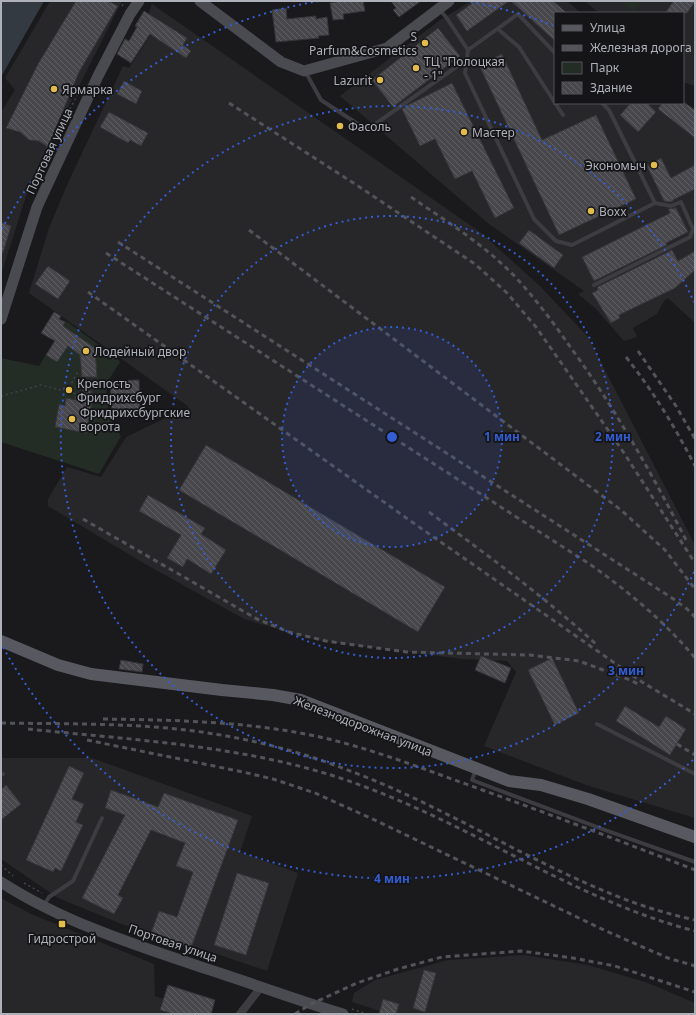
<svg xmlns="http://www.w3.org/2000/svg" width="696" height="1015" viewBox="0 0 696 1015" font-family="'Noto Sans',sans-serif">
	<defs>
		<pattern id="building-back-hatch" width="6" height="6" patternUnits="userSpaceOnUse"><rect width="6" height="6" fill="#48474c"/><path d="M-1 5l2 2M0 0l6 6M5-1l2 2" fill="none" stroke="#605f64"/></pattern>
	</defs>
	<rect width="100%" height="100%" fill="#1a1a1c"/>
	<path fill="#272629" d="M50,1H122L48,147L25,199L1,275V112L15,90L5,78Z
		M471,1H567L581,13H555V103H660L695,135V323L668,298L664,301L657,314L633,328L637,337L624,341L595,308L578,294L584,291L489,224L340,96L440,20Z
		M585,1H695V86L683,82V13H599Z
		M152,4L480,232L540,286L588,337L695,545V818L586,785L484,746L516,672L507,661L462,659L316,640L244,619L145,564L48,506V499L67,467L101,477L126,437L189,407L29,293L49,228L67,185L123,66L129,68L159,22L148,15Z
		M1,758H92L252,816L240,852L298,873L267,971L205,950L191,948L119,923L58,898L1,859Z
		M1,898L31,914L154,964L155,996L206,1014H1Z
		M524,955L588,965L648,983L695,1003V1014H389L352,1002L354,993L375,980L448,960Z"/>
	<path fill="#242c26" d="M620,1H642L634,12Z
		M66,321L117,358L120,362L106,384L109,417L121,436L99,474L1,442V358L39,366Z"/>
	<path fill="#333a41" d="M1,1H44L1,77Z"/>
	<path fill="url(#building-back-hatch)" stroke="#353438" d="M76,1H108L118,6L79,72L48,147L39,141L29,140L20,132L6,128L38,64Z
		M340,1H363L365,11L343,14L344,19L333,20L330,3Z
		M391,1H421L399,17L393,10L396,8Z
		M475,1H509L467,31L456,15Z
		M511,1H553L567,13H555V41Z
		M674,1H695V2L687,13H665Z
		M286,8L287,19L316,16V19L327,17L329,35L318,36L319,38L276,42L272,10Z
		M144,11L187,38L183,45L191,51L186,58L150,34L131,63L117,54L125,39L129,41L137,27L135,26Z
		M438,28L460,56L393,107L372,80Z
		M502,54L542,140L596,115L636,199L559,235L479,65Z
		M124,81L142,91L136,104L117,94Z
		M452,83L514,208L495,218L472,171L455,179L435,139L420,146L402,109L410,104Z
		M631,103H647L656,112L638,132L620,115Z
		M662,103H685L695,110V138L658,109Z
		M109,112L148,133L141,146L130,140L128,143L100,127Z
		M661,158L671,178L695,165V189L673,200V201L671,202L664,201L647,166Z
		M676,208L688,232L666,243L667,245L594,281L582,257L670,213L668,209Z
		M1,222L11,226L3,253H1Z
		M529,230L563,255L554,268L519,243Z
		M672,250L678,261L695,251V270L675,288L619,315L620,318L611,323L592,293L598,290L597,287Z
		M48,266L70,281L58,299L35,284Z
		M54,312L61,316L59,319L65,322L63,326L95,348L97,377H82L80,355L68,346L57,362L46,355L55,341L41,333Z
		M139,380L140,413L112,415L110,381Z
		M82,390L92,391L90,402H92L86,433L55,427L59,404L65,406L66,398L81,401Z
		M206,445L445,587L418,632L179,490Z
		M148,495L205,528L201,534L226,550L211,574L187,559L183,567L167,558L181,535L139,511Z
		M481,656L511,668L505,683L475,670Z
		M552,658L579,713L555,725L528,670Z
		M121,660L143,664L142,672L119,669Z
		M625,706L659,727L666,716L686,729L670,755L616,721Z
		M69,766L84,773L72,799L84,804L76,822L83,825L61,871L55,868L53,872L26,860Z
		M6,785L21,804L1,820V790Z
		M111,790L158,807L164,793L238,820L191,948L151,933L159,911L177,917L193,872L176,866L185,843L151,830L118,895L123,898L114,914L82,898L125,815L105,808Z
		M237,873L269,883L246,955L214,945Z
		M424,970L436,973L425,1012L413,1008Z
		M168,985L215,1000L211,1014H173L160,1010Z
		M383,999L399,1004L396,1014H379Z"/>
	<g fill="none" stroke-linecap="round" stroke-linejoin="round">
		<path stroke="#424348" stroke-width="1.5" stroke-dasharray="2 3" stroke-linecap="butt" d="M122,6L125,1
			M47,159L60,127L78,94
			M67,392L78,371
			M1,396L41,385L76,394L74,407
			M1,865L13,876
			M24,883L42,893
			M352,1009L367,1014"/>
		<path stroke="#3c3c41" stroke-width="4" d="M439,9L446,17L468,50L518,14L555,53
			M498,29L519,47L555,103
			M468,50L465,73L534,219L556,241L572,245L655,203
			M305,71L321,100L367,130L466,60
			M555,103L563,115
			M594,285L690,237L693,229L681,202L671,206L655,203L609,110L602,103
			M597,724L695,774
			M476,769L472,780L605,830L695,862
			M1,775L3,774
			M44,905L49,897L73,881L102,818"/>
		<path stroke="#3c3c41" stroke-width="8" d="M240,1014L261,987"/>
		<path stroke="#4a4b51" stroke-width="11" d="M200,1L281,62L304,71L387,48L449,1
			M1,319L37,207L98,76L130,14L139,1
			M1,882C63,922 135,945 204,968C251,983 296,1000 343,1014"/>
		<path stroke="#585960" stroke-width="12" d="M1,641L58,665L91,674L222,690L273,695L301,700L509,781L541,785L588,799L695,837"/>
		<path stroke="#53545a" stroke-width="3" stroke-dasharray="5 4" stroke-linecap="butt" d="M229,103L355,184L475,264L507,293L536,327L569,374L624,453L695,563
			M411,197C449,223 488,247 519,281C538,302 555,325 571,348C615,408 652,474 686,540
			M249,230L621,510L665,550L695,589
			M118,242L672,598L687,609L695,617
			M106,253L591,565C629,592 665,622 695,658
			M88,292L412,522L642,682L695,714
			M638,351L676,406L695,439
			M626,357C653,391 675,427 695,466
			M429,512C487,555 545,597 598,646
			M83,519L257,619L289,632L326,641L406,652L530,655L579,661L630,680L638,684
			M103,719C169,720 235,721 300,733C356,743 410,764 463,783C541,811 618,840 695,870
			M1,723C60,724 119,723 177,729C234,735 291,748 345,769C438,803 522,858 614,895C641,906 668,914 695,920
			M28,729C142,741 260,746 368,788C480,830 579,901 695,931
			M87,740L243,772L273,779L315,793L379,822L606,931L668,958L695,966
			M677,744L695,755
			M295,1014L311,1004L357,983L398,969L442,957L521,951L573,958L615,966L695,992"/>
	</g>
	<circle cx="392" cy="437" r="110" fill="#335dd4" fill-opacity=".12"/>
	<g fill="none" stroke="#335dd4" stroke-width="2" stroke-dasharray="2 4">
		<circle cx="392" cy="437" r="110"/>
		<circle cx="392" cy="437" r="221"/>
		<path d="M694 572A331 331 0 1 1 694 302"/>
		<path d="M693 760A442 442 0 0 1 2 645M2 229A442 442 0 0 1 319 1M465 1A442 442 0 0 1 554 26"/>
	</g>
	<g fill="#e2bd4d" stroke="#151517" stroke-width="1.5">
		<circle cx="425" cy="43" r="4"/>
		<circle cx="416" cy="68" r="4"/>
		<circle cx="380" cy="80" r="4"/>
		<circle cx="54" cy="89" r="4"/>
		<circle cx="340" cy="126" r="4"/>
		<circle cx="464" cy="132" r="4"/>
		<circle cx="654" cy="165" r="4"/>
		<circle cx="591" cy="211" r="4"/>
		<circle cx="86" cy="351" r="4"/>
		<circle cx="69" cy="390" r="4"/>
		<circle cx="72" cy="419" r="4"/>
		<rect x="58" y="920" width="8" height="8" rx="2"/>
	</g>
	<g text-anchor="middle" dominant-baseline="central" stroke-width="3.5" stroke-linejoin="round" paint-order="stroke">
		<g font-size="12" fill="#aeb1ba" stroke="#151517" text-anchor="start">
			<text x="417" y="36" text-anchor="end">S<tspan x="417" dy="14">Parfum&amp;Cosmetics</tspan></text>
			<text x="424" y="61">ТЦ "Полоцкая<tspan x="424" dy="14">- 1"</tspan></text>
			<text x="372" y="80" text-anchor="end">Lazurit</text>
			<text x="62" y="89">Ярмарка</text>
			<text x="348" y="126">Фасоль</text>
			<text x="472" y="132">Мастер</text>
			<text x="646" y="165" text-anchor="end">Экономыч</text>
			<text x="599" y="211">Boxx</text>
			<text x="94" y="351">Лодейный двор</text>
			<text x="77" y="383">Крепость<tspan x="77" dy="14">Фридрихсбург</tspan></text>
			<text x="80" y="412">Фридрихсбургские<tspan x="80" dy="14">ворота</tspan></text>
			<text x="62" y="938" text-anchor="middle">Гидрострой</text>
		</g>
		<g font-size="12" fill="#aeb1ba" stroke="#151517">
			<text transform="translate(49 151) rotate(-65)">Портовая улица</text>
			<text transform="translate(363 726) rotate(21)">Железнодорожная улица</text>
			<text transform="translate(173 943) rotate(19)">Портовая улица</text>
		</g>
	</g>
	<circle cx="392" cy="437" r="6" fill="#335dd4" stroke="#151517" stroke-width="2"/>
	<g font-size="12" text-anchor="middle" font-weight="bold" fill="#335dd4" stroke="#151517" stroke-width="3.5" stroke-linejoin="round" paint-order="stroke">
		<text x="502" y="441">1 мин</text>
		<text x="613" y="441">2 мин</text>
		<text x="626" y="675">3 мин</text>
		<text x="392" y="883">4 мин</text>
	</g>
	<rect width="696" height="1015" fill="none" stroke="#aeb1ba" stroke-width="4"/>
	<rect x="554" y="12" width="130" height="92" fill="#151517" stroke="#525358"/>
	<rect x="562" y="25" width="20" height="6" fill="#585960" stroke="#525358"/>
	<text x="590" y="32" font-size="12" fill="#aeb1ba">Улица</text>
	<rect x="562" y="45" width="20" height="6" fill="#53545a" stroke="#525358"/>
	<text x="590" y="52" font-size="12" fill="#aeb1ba">Железная дорога</text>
	<rect x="562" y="62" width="20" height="12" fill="#242c26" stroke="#525358"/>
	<text x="590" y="72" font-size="12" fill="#aeb1ba">Парк</text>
	<rect x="562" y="82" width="20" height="12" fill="url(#building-back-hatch)" stroke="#525358"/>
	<text x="590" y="92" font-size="12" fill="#aeb1ba">Здание</text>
</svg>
